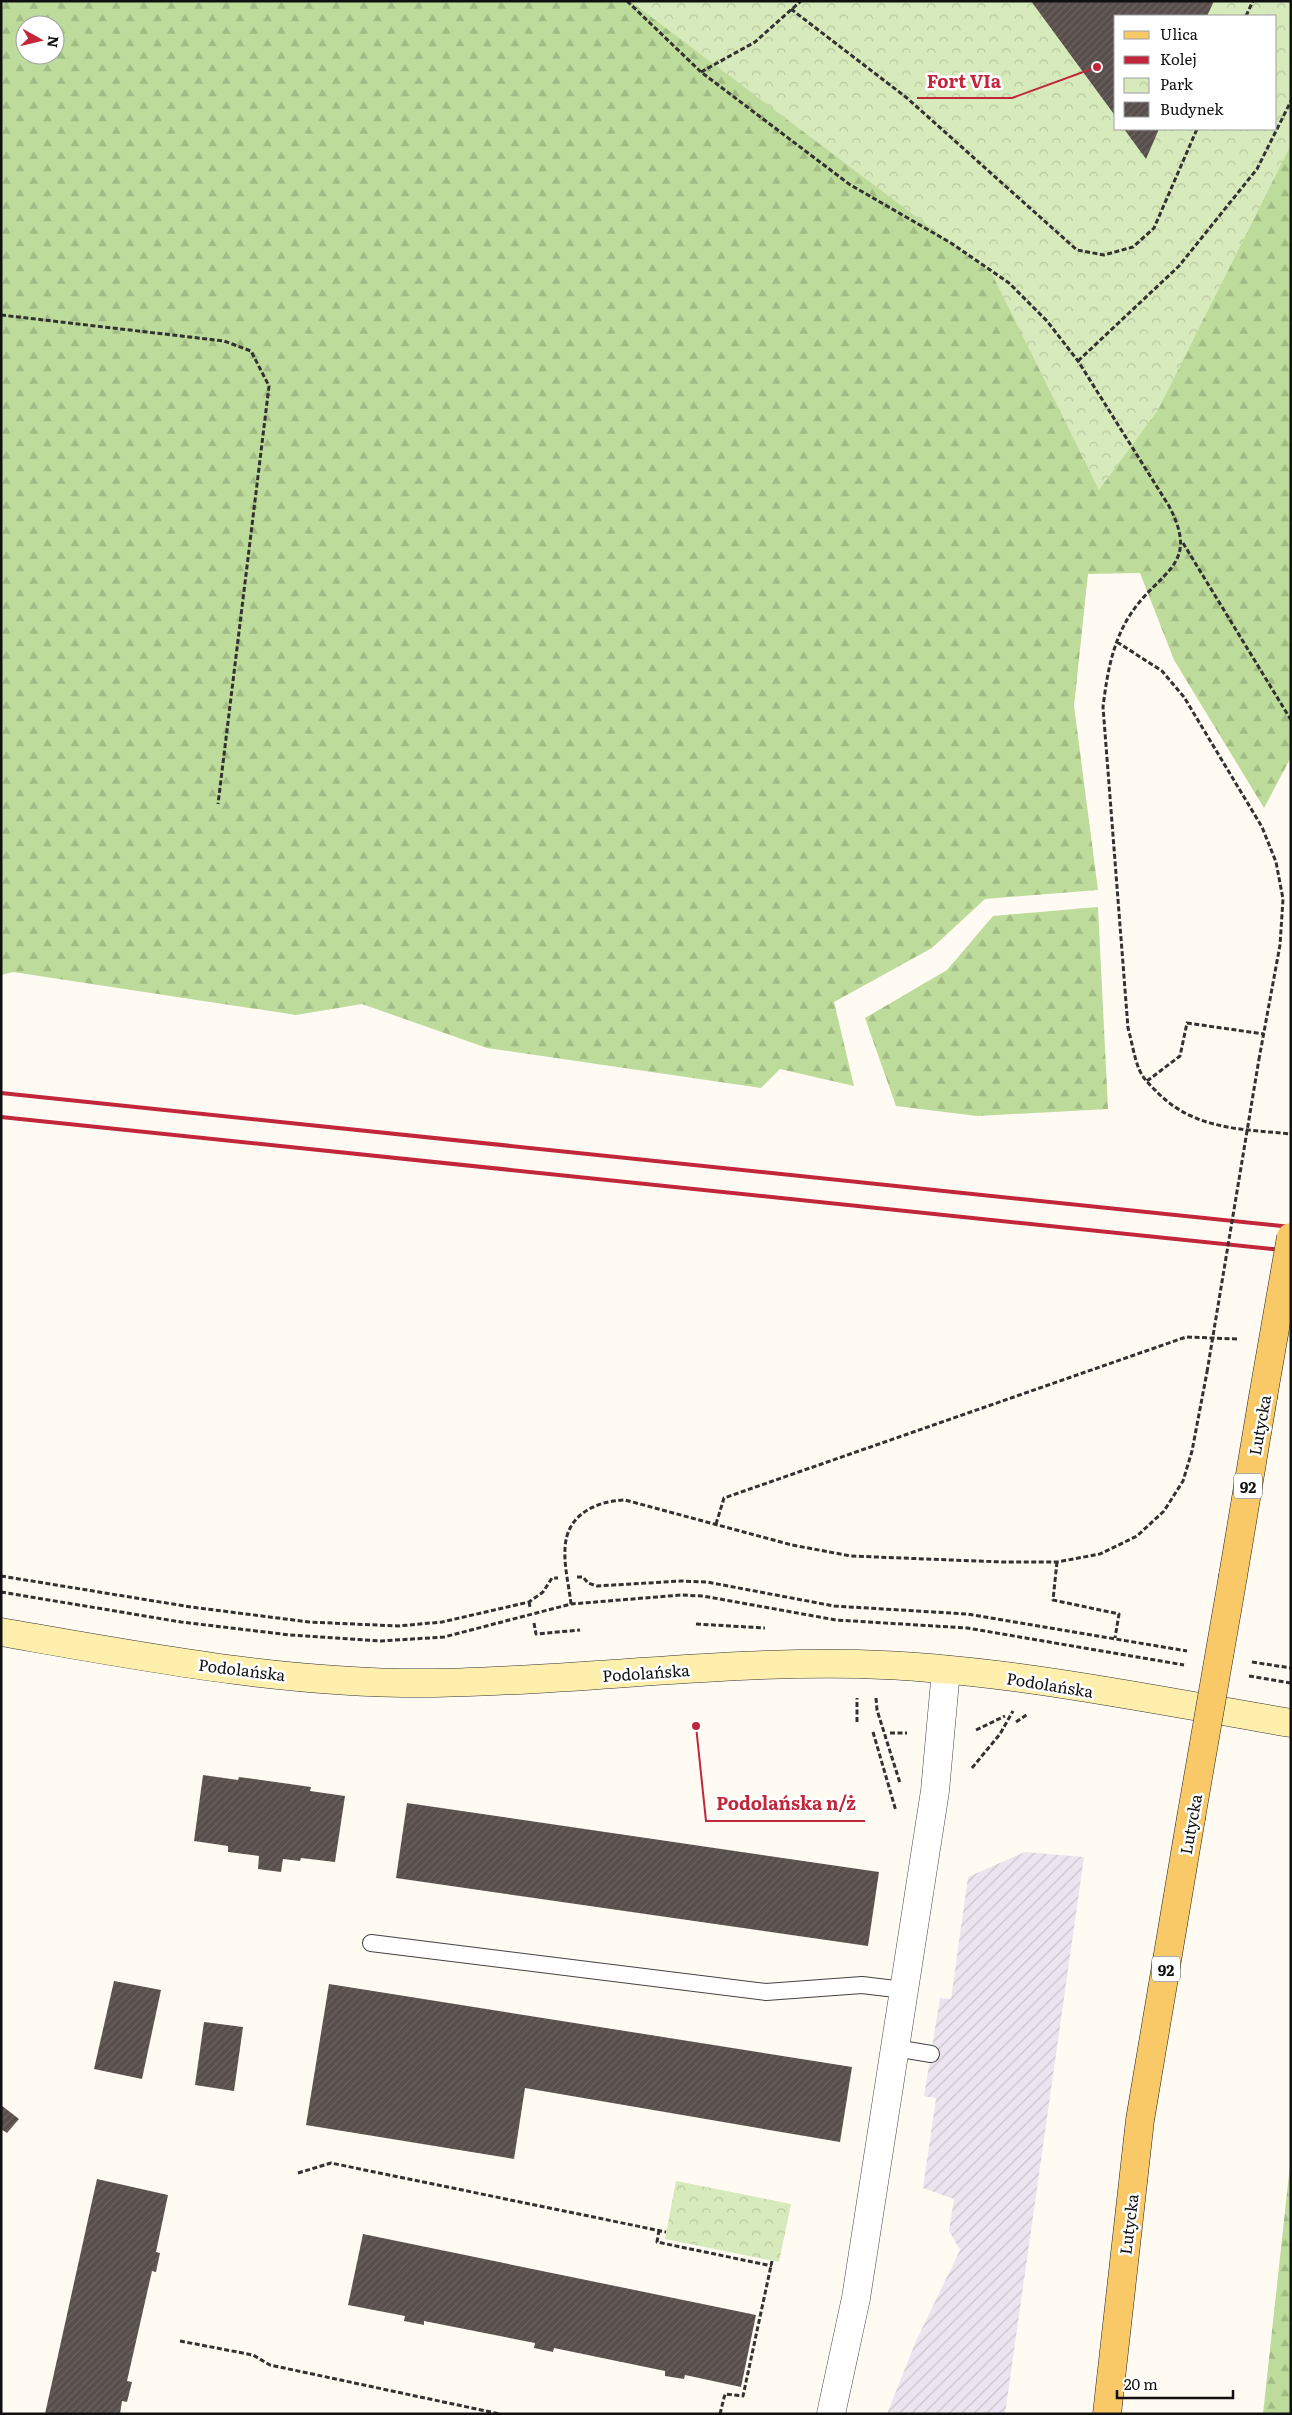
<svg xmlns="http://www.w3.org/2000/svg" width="1292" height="2415" viewBox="0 0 1292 2415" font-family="Literata,serif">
	<defs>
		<pattern id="industrial-furrows" width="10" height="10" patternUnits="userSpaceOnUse" patternTransform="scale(1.25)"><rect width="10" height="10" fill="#ece4ee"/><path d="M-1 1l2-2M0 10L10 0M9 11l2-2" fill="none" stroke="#c9c3cb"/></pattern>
		<pattern id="forest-firs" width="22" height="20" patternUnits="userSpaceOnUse" patternTransform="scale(1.25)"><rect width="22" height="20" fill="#bddb9a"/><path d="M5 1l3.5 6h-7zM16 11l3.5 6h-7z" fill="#a1bb84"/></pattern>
		<pattern id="park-crowns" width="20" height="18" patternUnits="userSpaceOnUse" patternTransform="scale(1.25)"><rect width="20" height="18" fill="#d7eabb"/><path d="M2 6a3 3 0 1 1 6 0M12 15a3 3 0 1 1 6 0" fill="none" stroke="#b8c8a0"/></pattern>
		<pattern id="building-hatch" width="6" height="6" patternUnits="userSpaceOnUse" patternTransform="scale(1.25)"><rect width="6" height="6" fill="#584f4c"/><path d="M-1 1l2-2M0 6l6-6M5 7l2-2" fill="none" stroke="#6b6461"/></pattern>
	</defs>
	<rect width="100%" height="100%" fill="#fffbf2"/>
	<path fill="url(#industrial-furrows)" d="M1025,1852L1084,1857L1005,2414H887L916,2341L960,2250L949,2231L954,2199L923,2188L936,2098L924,2096L940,1998L951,1999L968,1877Z"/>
	<path fill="url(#forest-firs)" fill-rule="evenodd" d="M1,1H1291V757L1264,808L1174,660L1140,573L1088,574L1074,706L1098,890L985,899L932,948L834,1002L854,1086L780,1069L761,1088L487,1048L362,1004L296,1015L13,972L1,975ZM1116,16H1276V129H1116ZM25,25H55V55H25Z
		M1098,907L1108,1109L977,1116L896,1106L865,1018L947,970L993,916Z
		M1291,2156V2414H1263Z"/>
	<path fill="url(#park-crowns)" fill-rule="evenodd" d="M630,1H1291V145L1158,410L1099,490L992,274ZM1116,16H1276V129H1116Z
		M676,2181L791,2204L779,2262L665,2239Z"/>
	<path fill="url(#building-hatch)" d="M1031,1H1214L1207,16H1116V117Z
		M1124,129H1159L1146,159Z
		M203,1775L238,1780L239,1777L311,1787L310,1791L345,1796L335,1862L301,1858L300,1861L283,1859L281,1872L258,1869L259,1856L228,1852V1846L194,1841Z
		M407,1803L879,1872L868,1946L396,1878Z
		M114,1981L161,1990L142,2079L94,2069Z
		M329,1984L852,2067L840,2142L525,2088L514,2159L306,2125Z
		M204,2022L243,2027L234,2091L195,2085Z
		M1,2105L19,2119L7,2133L1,2129Z
		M97,2179L168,2195L156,2252L160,2253L156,2272L152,2271L127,2381L132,2382L127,2402L122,2401L120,2414H45Z
		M363,2234L756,2315L741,2387L685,2375L684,2379L665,2376V2371L554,2348L553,2352L534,2348L535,2343L424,2321V2325L404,2321L405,2316L348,2305Z"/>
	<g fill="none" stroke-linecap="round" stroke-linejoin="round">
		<defs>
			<path id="lane" d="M371,1943L766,1992L862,1985L904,1990
				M895,2048L931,2054"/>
			<path id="street" d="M831,2414L856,2298L935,1791L946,1670"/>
			<path id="secondary" d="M1,1632C144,1657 289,1685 435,1683C576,1681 717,1661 858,1664C1004,1668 1148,1699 1291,1723"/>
			<path id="primary" d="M1233,1576L1263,1397
				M1107,2414L1140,2120L1191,1818"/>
		</defs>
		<use href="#lane" stroke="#434343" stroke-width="18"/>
		<use href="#street" stroke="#434343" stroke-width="29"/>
		<use href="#secondary" stroke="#323232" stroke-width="29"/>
		<use href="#primary" stroke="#212121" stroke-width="29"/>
		<path stroke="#323232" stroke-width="3" stroke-dasharray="5 2.5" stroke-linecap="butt" d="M627,1L701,72L849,184L951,243L1009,283L1047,321L1078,361L1169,506C1201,567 1159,570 1130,615C1112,643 1107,675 1103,707L1128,1028C1132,1042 1134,1057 1139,1069C1143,1079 1151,1086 1158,1093C1195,1130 1242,1129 1291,1134
			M791,9L907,98L1077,250L1104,255L1133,247L1154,228L1197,129
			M1246,16L1253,1
			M701,72L755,42L801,1
			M1,315L224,341L251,351L269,386L218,804
			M1078,361L1179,266L1257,169L1291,101
			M1183,543L1291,720
			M1117,642L1162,671L1184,697L1262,827L1276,862L1283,899L1280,945L1259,1059
			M1147,1081L1180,1056L1187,1023L1264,1034
			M716,1524L724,1498L1186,1337L1238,1339
			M1057,1562L1053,1600L1119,1614L1115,1638
			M1,1576L191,1607L309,1622L398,1626L442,1622L529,1602L543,1592L552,1578H558
			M577,1577H583L588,1583L597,1586L681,1581L707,1582L834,1606L967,1614L1187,1651
			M1,1592L181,1622L290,1635L381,1641L444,1637L571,1604L681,1595L703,1596L836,1620L967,1628L1184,1665
			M529,1602L530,1607
			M571,1604C569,1586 564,1567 565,1549C566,1515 595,1501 625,1500L792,1545L851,1556L1002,1562H1057L1100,1554L1137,1536L1164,1511L1183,1481L1192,1451L1207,1372
			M534,1623L536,1634L580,1630
			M696,1624L765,1628
			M1252,1662L1291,1668
			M1249,1676L1291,1683
			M876,1698L877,1710L900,1783
			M857,1722V1698
			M1016,1722L1028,1714
			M976,1730L1005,1716
			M873,1732L896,1811
			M890,1733H907
			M972,1768L1000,1734L1013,1711
			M298,2173L331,2163L666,2232
			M659,2230L657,2242L772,2266
			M180,2341L253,2355L270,2365L500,2414
			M720,2414L725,2394L743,2396L772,2261"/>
		<use href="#lane" stroke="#fff" stroke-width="16"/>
		<use href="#street" stroke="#fff" stroke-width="28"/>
		<use href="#secondary" stroke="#ffefad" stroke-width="28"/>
		<use href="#primary" stroke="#f9c968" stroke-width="28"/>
		<path stroke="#c1263a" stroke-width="4" d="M1,1093L1291,1227
			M1,1117L1291,1251"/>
		<defs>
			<path id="primary-bridge" d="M1263,1397L1291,1237
				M1191,1818L1233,1576"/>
		</defs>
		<use href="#primary-bridge" stroke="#212121" stroke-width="29" stroke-linecap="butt"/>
		<path stroke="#323232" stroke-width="3" stroke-dasharray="5 2.5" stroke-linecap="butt" d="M1207,1372L1259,1059"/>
		<use href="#primary-bridge" stroke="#f9c968" stroke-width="28"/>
	</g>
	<g text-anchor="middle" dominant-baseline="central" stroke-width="5" stroke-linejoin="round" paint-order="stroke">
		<g fill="#fff" stroke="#585858" stroke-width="1">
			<rect x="1234" y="1473.5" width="28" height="25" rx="4"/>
			<rect x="1152" y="1956.5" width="28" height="25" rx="4"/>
		</g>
		<g font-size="15" font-weight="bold" fill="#101010">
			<text x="1248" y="1486">92</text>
			<text x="1166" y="1969">92</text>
		</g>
		<g font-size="16" fill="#101010" stroke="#fff">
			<text transform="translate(1259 1425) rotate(-80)">Lutycka</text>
			<text transform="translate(242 1669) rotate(7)">Podolańska</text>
			<text transform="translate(646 1672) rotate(-4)">Podolańska</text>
			<text transform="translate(1050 1684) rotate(9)">Podolańska</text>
			<text transform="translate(1190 1824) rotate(-80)">Lutycka</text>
			<text transform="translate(1128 2224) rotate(-83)">Lutycka</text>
		</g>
	</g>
	<path fill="none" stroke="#c1263a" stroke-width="2" d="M1097 67L1012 98H917M696 1726L706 1821H865"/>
	<g fill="#c1263a" stroke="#fff" stroke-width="2">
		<circle cx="1097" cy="67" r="5"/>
		<circle cx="696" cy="1726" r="5"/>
	</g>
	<g font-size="18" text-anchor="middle" font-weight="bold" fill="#c1263a" stroke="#fff" stroke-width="5" stroke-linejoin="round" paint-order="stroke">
		<text x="964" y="88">Fort VIa</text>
		<text x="786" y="1810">Podolańska n/ż</text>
	</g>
	<rect width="1292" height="2415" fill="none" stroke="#101010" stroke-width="5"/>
	<rect x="1114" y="15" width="162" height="115" fill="#ffffff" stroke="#9f9f9f"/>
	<rect x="1124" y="31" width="25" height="8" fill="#f9c968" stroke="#9f9f9f"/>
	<text x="1160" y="40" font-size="15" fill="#101010">Ulica</text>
	<rect x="1124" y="56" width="25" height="8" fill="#c1263a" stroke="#9f9f9f"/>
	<text x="1160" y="65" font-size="15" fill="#101010">Kolej</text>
	<rect x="1124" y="78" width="25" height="15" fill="url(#park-crowns)" stroke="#9f9f9f"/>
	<text x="1160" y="90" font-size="15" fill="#101010">Park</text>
	<rect x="1124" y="102" width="25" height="15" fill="url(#building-hatch)" stroke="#9f9f9f"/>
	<text x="1160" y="115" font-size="15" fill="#101010">Budynek</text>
	<g transform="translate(40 40) rotate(98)"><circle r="24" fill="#ffffff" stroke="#9f9f9f"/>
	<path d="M0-4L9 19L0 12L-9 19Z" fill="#c1263a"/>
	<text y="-8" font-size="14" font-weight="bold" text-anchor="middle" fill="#101010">N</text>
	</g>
	<path d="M1117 2390v8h116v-8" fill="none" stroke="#101010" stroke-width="2.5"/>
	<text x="1124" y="2390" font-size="15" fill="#101010" stroke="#ffffff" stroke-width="4" paint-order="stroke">20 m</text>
</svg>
